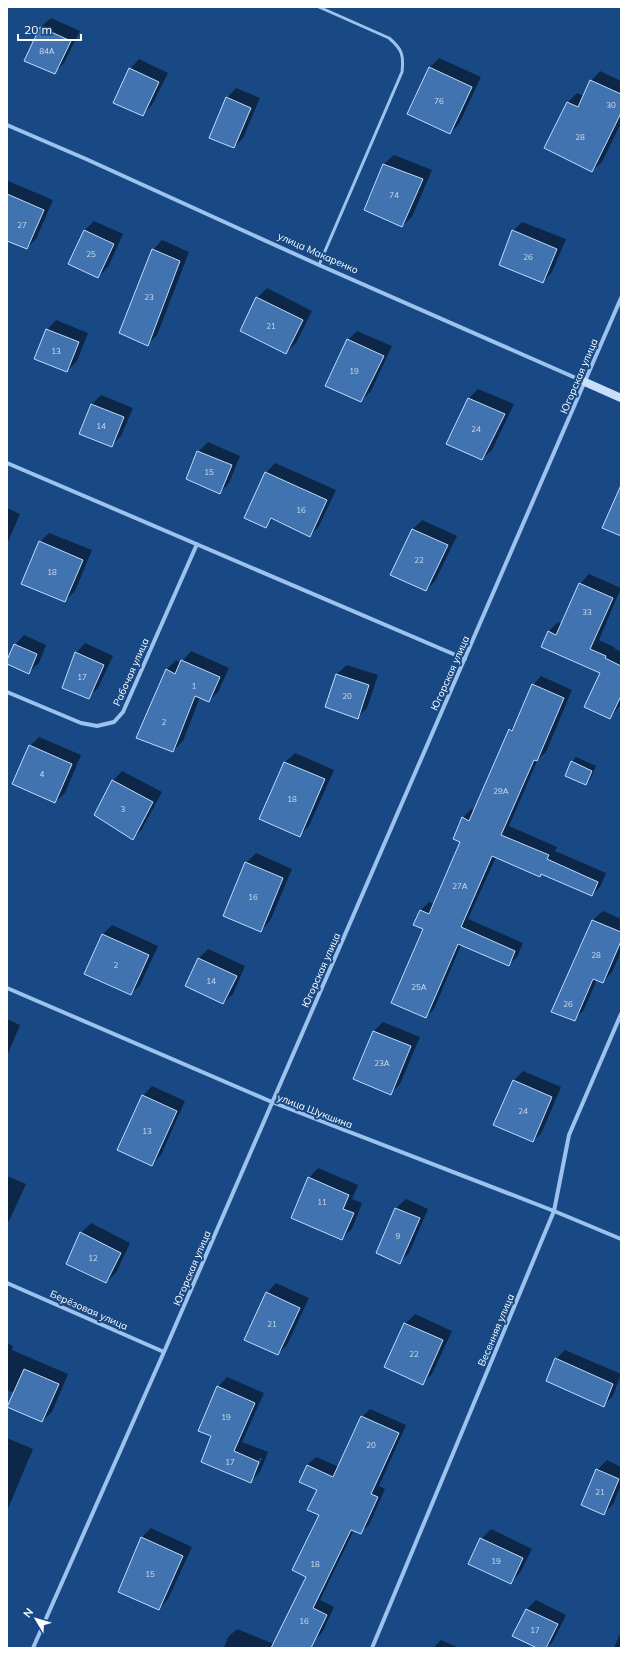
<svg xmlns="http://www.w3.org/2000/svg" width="628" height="1655" viewBox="0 0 628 1655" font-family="Mulish,sans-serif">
	<rect width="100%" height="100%" fill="#184985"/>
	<path fill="#0007" fill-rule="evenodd" d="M51,18L80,31L64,63L54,73L26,61L41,27Z
		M439,58L481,77L459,124L450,133L430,67Z
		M139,59L168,73L152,105L143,114L130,69Z
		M600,71L621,81V123L602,162L592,171L568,102L577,93L584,96L591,81Z
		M236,88L260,98L243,138L234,147L227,98Z
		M394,155L432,170L412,217L402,226L366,210L384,164Z
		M8,181L53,200L36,239L27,248L7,240Z
		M94,221L123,234L108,267L98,277L85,230Z
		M522,222L566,239L552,272L543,282L513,231Z
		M162,240L189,252L157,335L147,345L153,250Z
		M267,288L312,311L296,343L286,353L257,298Z
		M56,320L88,333L77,361L67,371L47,330Z
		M357,331L392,346L371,391L361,401L348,340Z
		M478,389L514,404L492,450L482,459L448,443L469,398Z
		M101,395L133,408L121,436L112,445L91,405Z
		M208,442L240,456L229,483L220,493L198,452Z
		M275,463L336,490L319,526L310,536L274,518L266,527V473Z
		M7,508L20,514L7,544Z
		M422,520L457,536L435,581L426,590L412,530Z
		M49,533L92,550L75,591L65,601L40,542Z
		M589,574L621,588L599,640L614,647V648L621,652V704L610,718L602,672L549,631L558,622L562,624L580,584Z
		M24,635L46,645L39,663L29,672L7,663L15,645Z
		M85,643L113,656L98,688L88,697L76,653Z
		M191,651L229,668L218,692L209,701L200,697L183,741L173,751L166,670L176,660L181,663Z
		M347,665L378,675L367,708L357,718L326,707L337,674Z
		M541,676L572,690L546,752L538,759L509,826L557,847L555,851L606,873L600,887L592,895L542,873L496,857L468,919L523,943L517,957L508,965L461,945L434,1009L426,1017L424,928L414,924L421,910L429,902L434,904L461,841L463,818L471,809L475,811L510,730L516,723L533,685Z
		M39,737L81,755L65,793L55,802L30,746Z
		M295,753L334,770L309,826L299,836L260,819L285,762Z
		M576,757L596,766L590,780L586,784L572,762Z
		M122,771L162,792L142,829L133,839L113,781Z
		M256,853L292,869L270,921L261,931L246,863Z
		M603,911L621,919V952L612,972L603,982L597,979L584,1010L574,1020L552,1011L593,920Z
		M112,925L158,946L140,985L131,994L103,934Z
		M208,949L245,966L233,994L223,1003L186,986L199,958Z
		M7,1019L20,1025L7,1056Z
		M383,1022L420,1037L400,1084L390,1094L354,1079L374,1031Z
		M523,1071L561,1087L542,1132L533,1141L495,1125L514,1080Z
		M152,1086L185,1101L161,1155L151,1165L143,1096Z
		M318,1168L358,1185L352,1199L362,1203L352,1229L342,1238L309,1178Z
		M7,1176L26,1184L10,1219L7,1223Z
		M406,1199L428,1209L409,1253L400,1262L377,1253L396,1208Z
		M91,1223L130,1243L116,1273L106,1282L81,1233Z
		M276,1283L309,1298L287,1345L278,1354L267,1293Z
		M415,1314L452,1331L432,1374L423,1383L405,1324Z
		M7,1343L13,1346L12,1350L68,1374L52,1412L42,1421L14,1393L7,1390Z
		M565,1350L621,1374L613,1396L603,1406L556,1359Z
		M227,1377L264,1393L242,1442L268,1452L260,1472L250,1482L212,1436L218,1387ZM260,1457L262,1458L256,1472H254Z
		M370,1409L406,1425L379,1486L385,1489L369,1525L360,1533L354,1530L320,1600L334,1607L322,1633L313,1641L310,1648H224L228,1637L237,1629L274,1644L308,1576L320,1515L318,1490L307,1465L316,1457L339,1467L362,1417Z
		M7,1438L33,1449L7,1511Z
		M607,1460L621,1467V1485L613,1504L604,1513L597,1470Z
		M151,1528L192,1547L168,1599L159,1609L141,1538Z
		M491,1529L532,1549L520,1573L511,1582L481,1539Z
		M536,1600L566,1615L553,1641L547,1648H539L526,1610Z
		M621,1631V1648H614Z
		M441,1640L459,1648H433Z"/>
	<path fill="#4073af" stroke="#c2dcf9" d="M40,27L71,41L55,74L24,61Z
		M429,67L472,87L450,134L407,114Z
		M129,68L159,82L143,116L113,103Z
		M590,80L621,94V113L592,172L544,148L567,102L578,107Z
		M226,97L251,108L234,148L209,138Z
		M383,164L423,179L402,227L364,210Z
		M7,194L44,210L27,249L7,241Z
		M84,230L114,244L98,278L68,264Z
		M512,230L557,249L543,283L499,265Z
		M152,249L180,261L148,346L119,333Z
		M256,297L303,320L286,354L240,331Z
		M46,329L79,342L67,372L34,359Z
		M347,339L384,356L361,402L325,386Z
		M468,398L505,414L482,460L446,444Z
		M91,404L124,417L112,447L79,434Z
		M197,451L232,465L220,494L186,479Z
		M265,472L327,500L310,537L271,518L266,528L244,518Z
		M621,485V536L602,528Z
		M412,529L448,545L426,591L390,575Z
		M39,541L83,560L65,602L21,584Z
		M579,583L613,598L590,649L606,656L605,658L621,666V696L610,719L584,707L600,673L541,647L548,631L556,635Z
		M14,644L37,654L29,674L7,664V660Z
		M75,652L104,665L89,699L62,688Z
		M181,660L220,677L209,702L195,696L173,752L136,738L166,669L175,674Z
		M336,674L369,685L358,719L325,707Z
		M532,684L564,698L537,761L534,760L501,835L549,855L547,859L598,882L592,896L541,874L540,877L492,856L461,927L515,951L509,966L458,944L426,1018L391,1003L423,929L413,925L420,910L429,914L460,842L453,839L462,817L469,821L509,729L512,731Z
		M29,745L72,764L55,803L12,784Z
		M571,761L592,771L586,785L565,776Z
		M284,762L325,779L300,837L259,819Z
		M112,780L153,802L133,840L94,815Z
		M245,862L283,878L261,932L223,916Z
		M592,920L621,932V941L603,983L593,979L575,1021L551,1012Z
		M102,934L149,955L131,995L84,974Z
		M198,958L237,976L223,1004L185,986Z
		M373,1031L411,1046L391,1095L353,1079Z
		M513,1080L552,1097L533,1142L493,1125Z
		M142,1095L177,1111L152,1166L117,1150Z
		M308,1177L349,1195L343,1209L354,1213L342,1240L291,1218Z
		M395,1208L420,1218L400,1264L376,1253Z
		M80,1232L121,1253L106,1283L66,1264Z
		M266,1292L300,1308L278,1355L244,1340Z
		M404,1323L443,1340L423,1385L384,1367Z
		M555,1358L613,1384L604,1407L546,1381Z
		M24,1369L59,1384L42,1422L7,1407Z
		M217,1386L255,1403L234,1451L259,1462L251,1483L201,1462L211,1436L198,1431Z
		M361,1416L399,1433L371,1494L378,1497L361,1534L351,1530L313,1608L327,1615L311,1648H271L306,1577L292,1570L319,1515L307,1510L317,1490L299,1482L307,1465L333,1477Z
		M596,1469L619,1479L604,1515L581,1505Z
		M141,1537L183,1556L159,1610L118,1592Z
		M480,1538L523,1558L511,1584L468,1564Z
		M526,1609L558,1624L546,1648H537L512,1636Z"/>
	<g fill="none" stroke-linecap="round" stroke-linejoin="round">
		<path stroke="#9dc2ed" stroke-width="3" d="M319,265L402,72C404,55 402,49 389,38L319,7"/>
		<path stroke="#9dc2ed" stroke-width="4" d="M7,125L86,159L319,265L585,382
			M7,463L465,659
			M7,692L81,723L97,726L114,722L123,712L197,544
			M7,988L272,1102L554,1211L621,1239
			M7,1283L164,1352
			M33,1648L164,1352L621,298
			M372,1648L554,1211L569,1135L621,1014"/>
		<path stroke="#c9dff9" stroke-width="8" d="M585,382L621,398"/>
	</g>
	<g text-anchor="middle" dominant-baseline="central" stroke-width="4" stroke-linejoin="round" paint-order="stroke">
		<g font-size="8" fill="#cfdceb">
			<text x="47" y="51">84А</text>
			<text x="439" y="101">76</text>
			<text x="611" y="105">30</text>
			<text x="580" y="137">28</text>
			<text x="394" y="195">74</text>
			<text x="22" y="225">27</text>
			<text x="91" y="254">25</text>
			<text x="528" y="257">26</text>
			<text x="149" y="297">23</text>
			<text x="271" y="326">21</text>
			<text x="56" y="351">13</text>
			<text x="354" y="371">19</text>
			<text x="101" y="426">14</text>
			<text x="476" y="429">24</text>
			<text x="209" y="472">15</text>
			<text x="301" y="510">16</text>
			<text x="419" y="560">22</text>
			<text x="52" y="572">18</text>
			<text x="587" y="612">33</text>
			<text x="82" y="677">17</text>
			<text x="194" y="686">1</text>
			<text x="347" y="696">20</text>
			<text x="164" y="722">2</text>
			<text x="42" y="774">4</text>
			<text x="501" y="791">29А</text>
			<text x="292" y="799">18</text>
			<text x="123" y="809">3</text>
			<text x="460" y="886">27А</text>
			<text x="253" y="897">16</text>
			<text x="596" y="955">28</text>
			<text x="116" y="965">2</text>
			<text x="211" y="981">14</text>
			<text x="419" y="987">25А</text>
			<text x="568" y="1004">26</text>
			<text x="382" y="1063">23А</text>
			<text x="523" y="1111">24</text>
			<text x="147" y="1131">13</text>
			<text x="322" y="1202">11</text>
			<text x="398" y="1236">9</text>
			<text x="93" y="1258">12</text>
			<text x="272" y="1324">21</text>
			<text x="414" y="1354">22</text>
			<text x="226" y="1417">19</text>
			<text x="371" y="1445">20</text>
			<text x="230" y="1462">17</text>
			<text x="600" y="1492">21</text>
			<text x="496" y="1561">19</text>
			<text x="315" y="1564">18</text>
			<text x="150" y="1574">15</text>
			<text x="304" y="1621">16</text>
			<text x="535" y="1630">17</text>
		</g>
		<g font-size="10" fill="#fff" stroke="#184985">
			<text transform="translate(318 253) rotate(24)">улица Макаренко</text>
			<text transform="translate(579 376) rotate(-67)">Югорская улица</text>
			<text transform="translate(131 672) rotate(-66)">Рабочая улица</text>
			<text transform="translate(450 673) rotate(-66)">Югорская улица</text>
			<text transform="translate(321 970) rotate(-66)">Югорская улица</text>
			<text transform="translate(315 1111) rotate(21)">улица Шукшина</text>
			<text transform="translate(192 1268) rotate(-67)">Югорская улица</text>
			<text transform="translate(89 1310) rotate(24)">Берёзовая улица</text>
			<text transform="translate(496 1330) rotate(-67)">Весенняя улица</text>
		</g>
	</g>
	<rect width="628" height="1655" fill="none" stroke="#ffffff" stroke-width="16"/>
	<g transform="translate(36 1619) rotate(308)" stroke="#184985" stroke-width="3" paint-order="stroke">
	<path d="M0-3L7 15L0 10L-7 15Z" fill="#ffffff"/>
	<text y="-6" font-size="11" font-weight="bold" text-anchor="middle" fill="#ffffff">N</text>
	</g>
	<path d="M18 34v6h63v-6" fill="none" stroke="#ffffff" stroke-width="2"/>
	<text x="24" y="34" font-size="12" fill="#ffffff" stroke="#184985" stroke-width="3" paint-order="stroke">20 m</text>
</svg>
